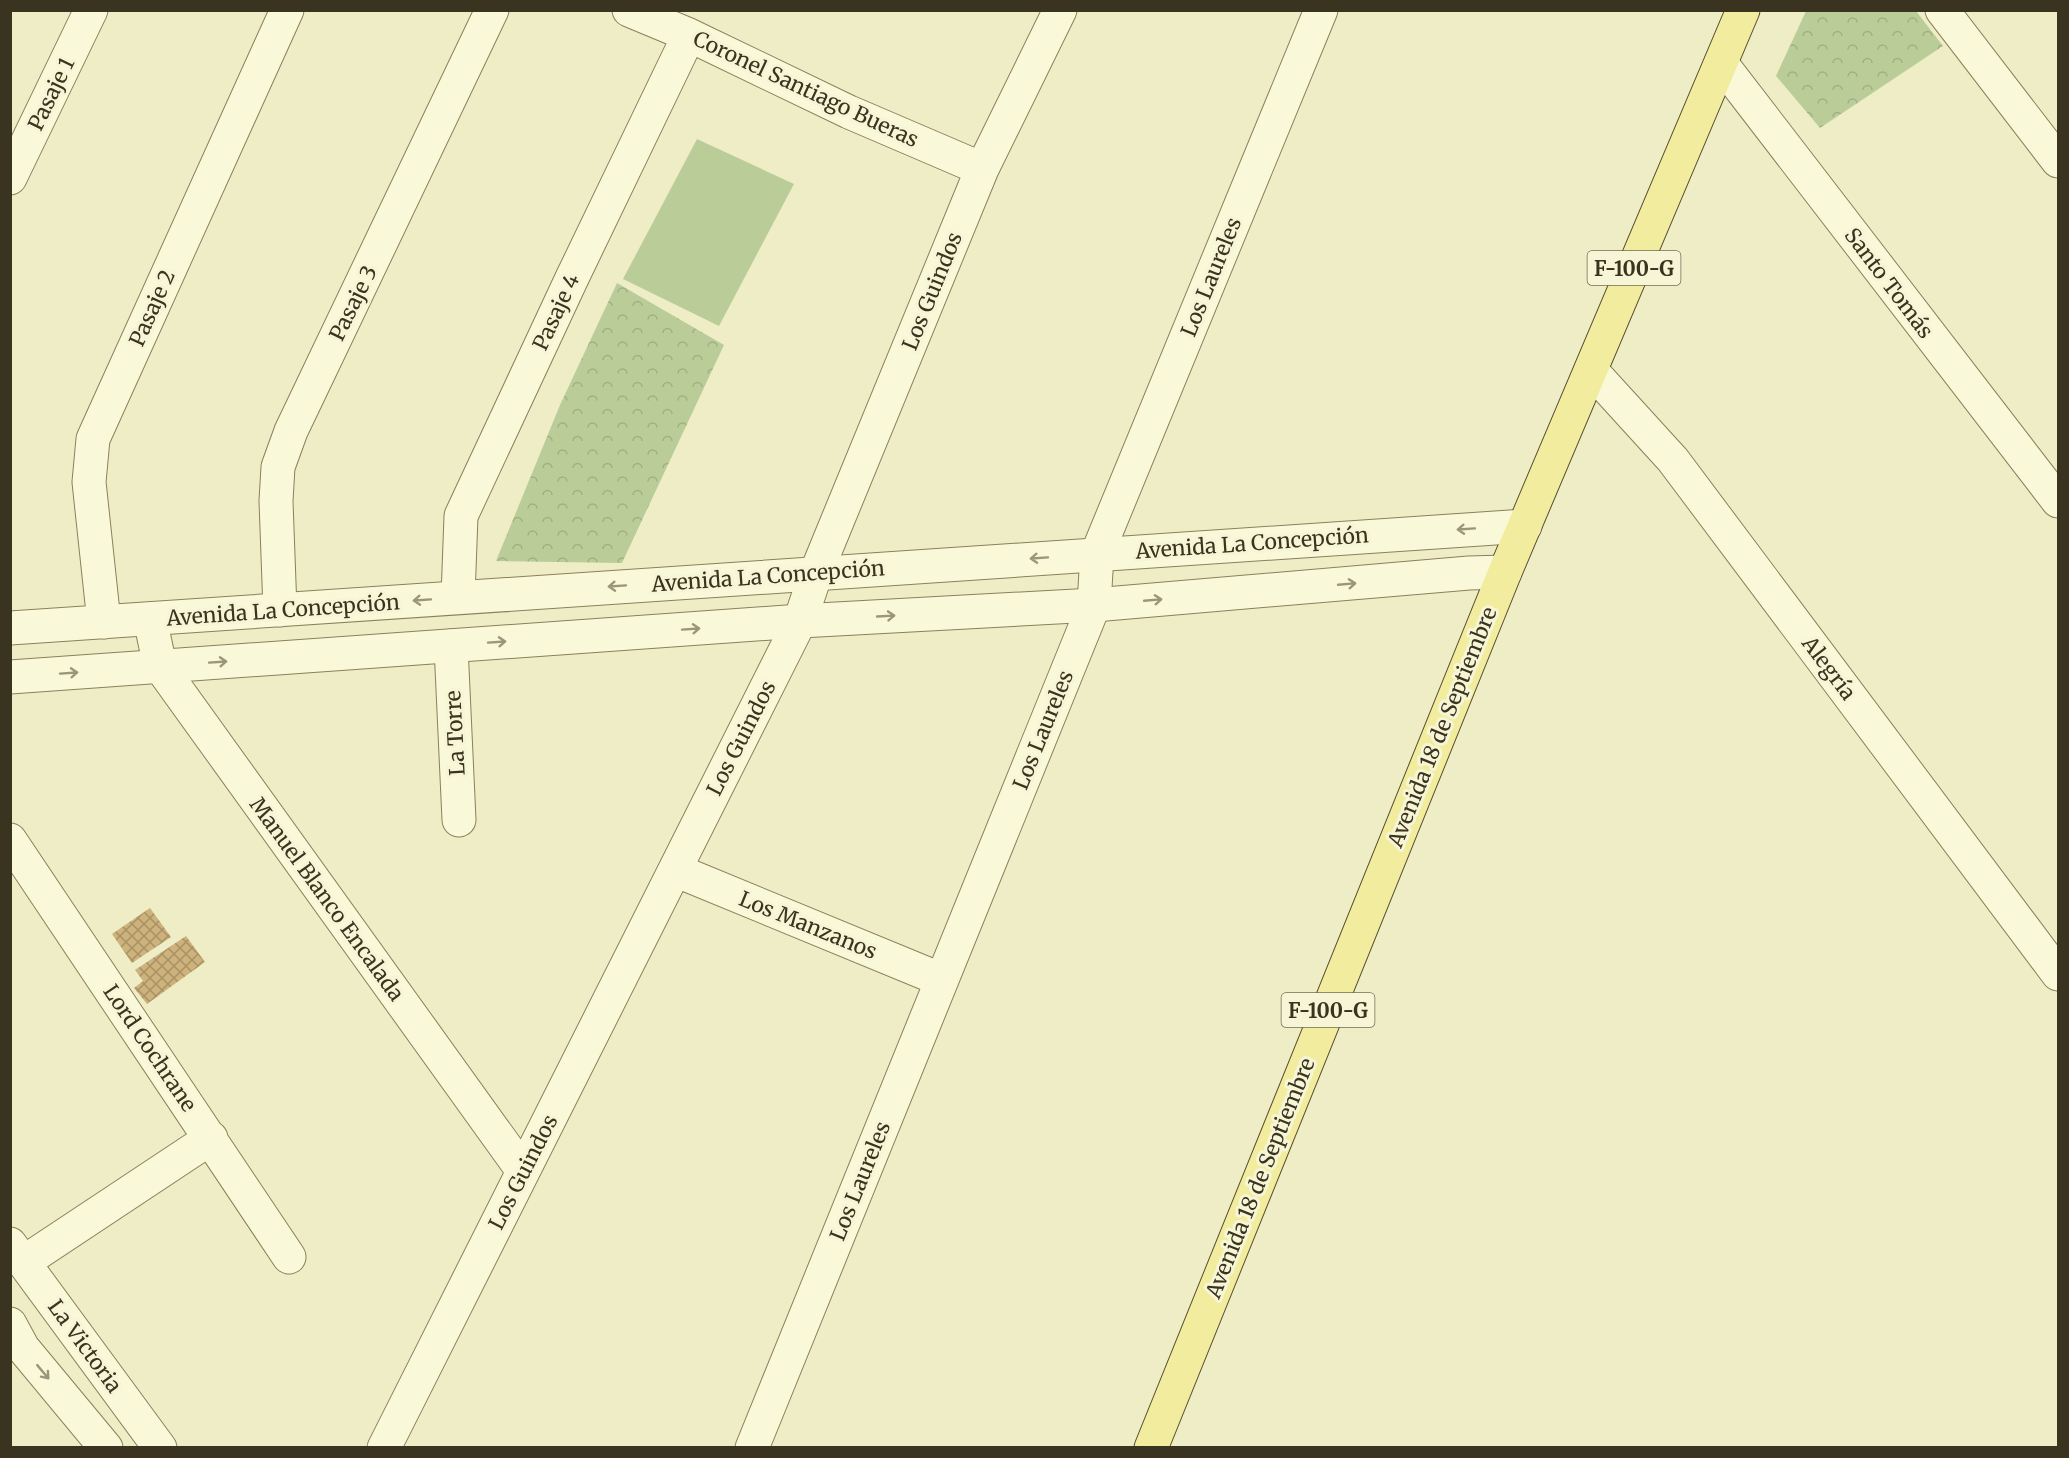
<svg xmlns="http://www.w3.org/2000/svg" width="2069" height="1458" viewBox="0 0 2069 1458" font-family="Merriweather,serif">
	<defs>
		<pattern id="park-crowns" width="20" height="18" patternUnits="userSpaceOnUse" patternTransform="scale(1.5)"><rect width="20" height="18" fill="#bacd99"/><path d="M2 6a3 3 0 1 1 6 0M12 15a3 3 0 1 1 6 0" fill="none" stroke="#a1b083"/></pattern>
		<pattern id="building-cross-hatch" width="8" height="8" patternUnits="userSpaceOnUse" patternTransform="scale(1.5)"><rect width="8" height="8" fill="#cdb27c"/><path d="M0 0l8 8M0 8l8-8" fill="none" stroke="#a79165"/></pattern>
	</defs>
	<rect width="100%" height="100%" fill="#efedc6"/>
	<path fill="url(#park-crowns)" d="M1806,11H1916L1943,46L1820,128L1776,76Z
		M617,283L724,345L622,563L496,561L560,405Z"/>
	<path fill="#bacd99" d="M697,139L794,184L719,326L623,279Z"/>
	<path fill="url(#building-cross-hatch)" d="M150,908L171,937L132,963L112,934Z
		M186,936L205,962L147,1004L134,988L143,981L135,970Z"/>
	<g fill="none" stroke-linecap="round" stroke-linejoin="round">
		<defs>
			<path id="minor" d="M629,10L689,35L849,112L982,169
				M1942,10L2058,161
				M1721,63L2058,501
				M10,178L91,10
				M1591,370L1673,460L2058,974
				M458,597L461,516L572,278L689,35
				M280,610L276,501L278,467L291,431L492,10
				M150,619L160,666L523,1171
				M104,622L89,482L93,439L287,10
				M451,646L459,820
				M10,840L289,1257
				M675,870L942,980
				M24,1262L211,1138
				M384,1448L800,621L816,573L982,169L1060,10
				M752,1448L1094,605L1097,554L1321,10"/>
			<path id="tertiary" d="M10,628L1525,526
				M10,677L800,621L1094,605L1469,573L1505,572
				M10,1244L160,1448
				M10,1324L23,1348L106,1448"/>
			<path id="primary" d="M1151,1448L1505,572L1743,10"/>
		</defs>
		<use href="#minor" stroke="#8a805b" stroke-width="35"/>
		<use href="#tertiary" stroke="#8a805b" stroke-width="35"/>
		<use href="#primary" stroke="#584d2f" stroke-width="35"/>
		<use href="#minor" stroke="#f9f8d9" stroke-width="33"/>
		<use href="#tertiary" stroke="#f9f8d9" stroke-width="33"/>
		<use href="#primary" stroke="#f2ed9e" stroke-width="33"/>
	</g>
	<defs><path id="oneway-shaft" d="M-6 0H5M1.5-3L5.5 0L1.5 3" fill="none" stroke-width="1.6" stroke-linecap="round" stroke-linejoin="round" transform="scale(1.5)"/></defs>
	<g stroke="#9a967c">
		<use href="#oneway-shaft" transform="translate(1466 529) rotate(176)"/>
		<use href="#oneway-shaft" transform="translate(1039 558) rotate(176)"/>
		<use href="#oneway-shaft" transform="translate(1347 584) rotate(-5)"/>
		<use href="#oneway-shaft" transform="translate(617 586) rotate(176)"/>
		<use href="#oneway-shaft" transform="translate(422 600) rotate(176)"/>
		<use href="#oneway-shaft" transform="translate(1153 600) rotate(-5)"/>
		<use href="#oneway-shaft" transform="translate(886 616) rotate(-3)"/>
		<use href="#oneway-shaft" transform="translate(691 629) rotate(-4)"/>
		<use href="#oneway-shaft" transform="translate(497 642) rotate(-4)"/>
		<use href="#oneway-shaft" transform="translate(218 662) rotate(-4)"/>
		<use href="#oneway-shaft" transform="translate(69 673) rotate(-4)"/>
		<use href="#oneway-shaft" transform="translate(43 1372) rotate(50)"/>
	</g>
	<g text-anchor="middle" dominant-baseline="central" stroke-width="6" stroke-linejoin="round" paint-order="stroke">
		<g fill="#f6f5d6" stroke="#726d56" stroke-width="1.5">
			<rect x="1587.5" y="251" width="93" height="34" rx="4.5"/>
			<rect x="1281.5" y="993" width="93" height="34" rx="4.5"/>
		</g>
		<g font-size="20" font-weight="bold" fill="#3a331f">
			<text x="1634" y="268">F-100-G</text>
			<text x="1328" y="1010">F-100-G</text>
		</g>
		<g font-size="21" fill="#3a331f" stroke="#f6f5d6">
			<text transform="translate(806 89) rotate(25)">Coronel Santiago Bueras</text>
			<text transform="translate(51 94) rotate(-64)">Pasaje 1</text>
			<text transform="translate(1211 277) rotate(-68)">Los Laureles</text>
			<text transform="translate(1889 283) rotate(53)">Santo Tomás</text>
			<text transform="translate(932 291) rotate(-68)">Los Guindos</text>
			<text transform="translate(353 303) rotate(-64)">Pasaje 3</text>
			<text transform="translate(152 308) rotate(-66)">Pasaje 2</text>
			<text transform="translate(556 312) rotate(-65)">Pasaje 4</text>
			<text transform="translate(1252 543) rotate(-4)">Avenida La Concepción</text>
			<text transform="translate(768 576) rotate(-4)">Avenida La Concepción</text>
			<text transform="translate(283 610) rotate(-4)">Avenida La Concepción</text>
			<text transform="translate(1829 668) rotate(53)">Alegría</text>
			<text transform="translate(1442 727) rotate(-68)">Avenida 18 de Septiembre</text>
			<text transform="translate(1043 730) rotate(-68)">Los Laureles</text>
			<text transform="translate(455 733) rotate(-93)">La Torre</text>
			<text transform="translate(741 738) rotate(-63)">Los Guindos</text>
			<text transform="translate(327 899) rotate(54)">Manuel Blanco Encalada</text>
			<text transform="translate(808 925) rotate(22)">Los Manzanos</text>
			<text transform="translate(150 1048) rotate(56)">Lord Cochrane</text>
			<text transform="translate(523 1172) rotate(-63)">Los Guindos</text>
			<text transform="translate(1260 1178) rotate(-68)">Avenida 18 de Septiembre</text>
			<text transform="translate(860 1181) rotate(-68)">Los Laureles</text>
			<text transform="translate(85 1346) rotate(54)">La Victoria</text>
		</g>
	</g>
	<rect width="2069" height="1458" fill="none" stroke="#3a331f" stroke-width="24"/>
</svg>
